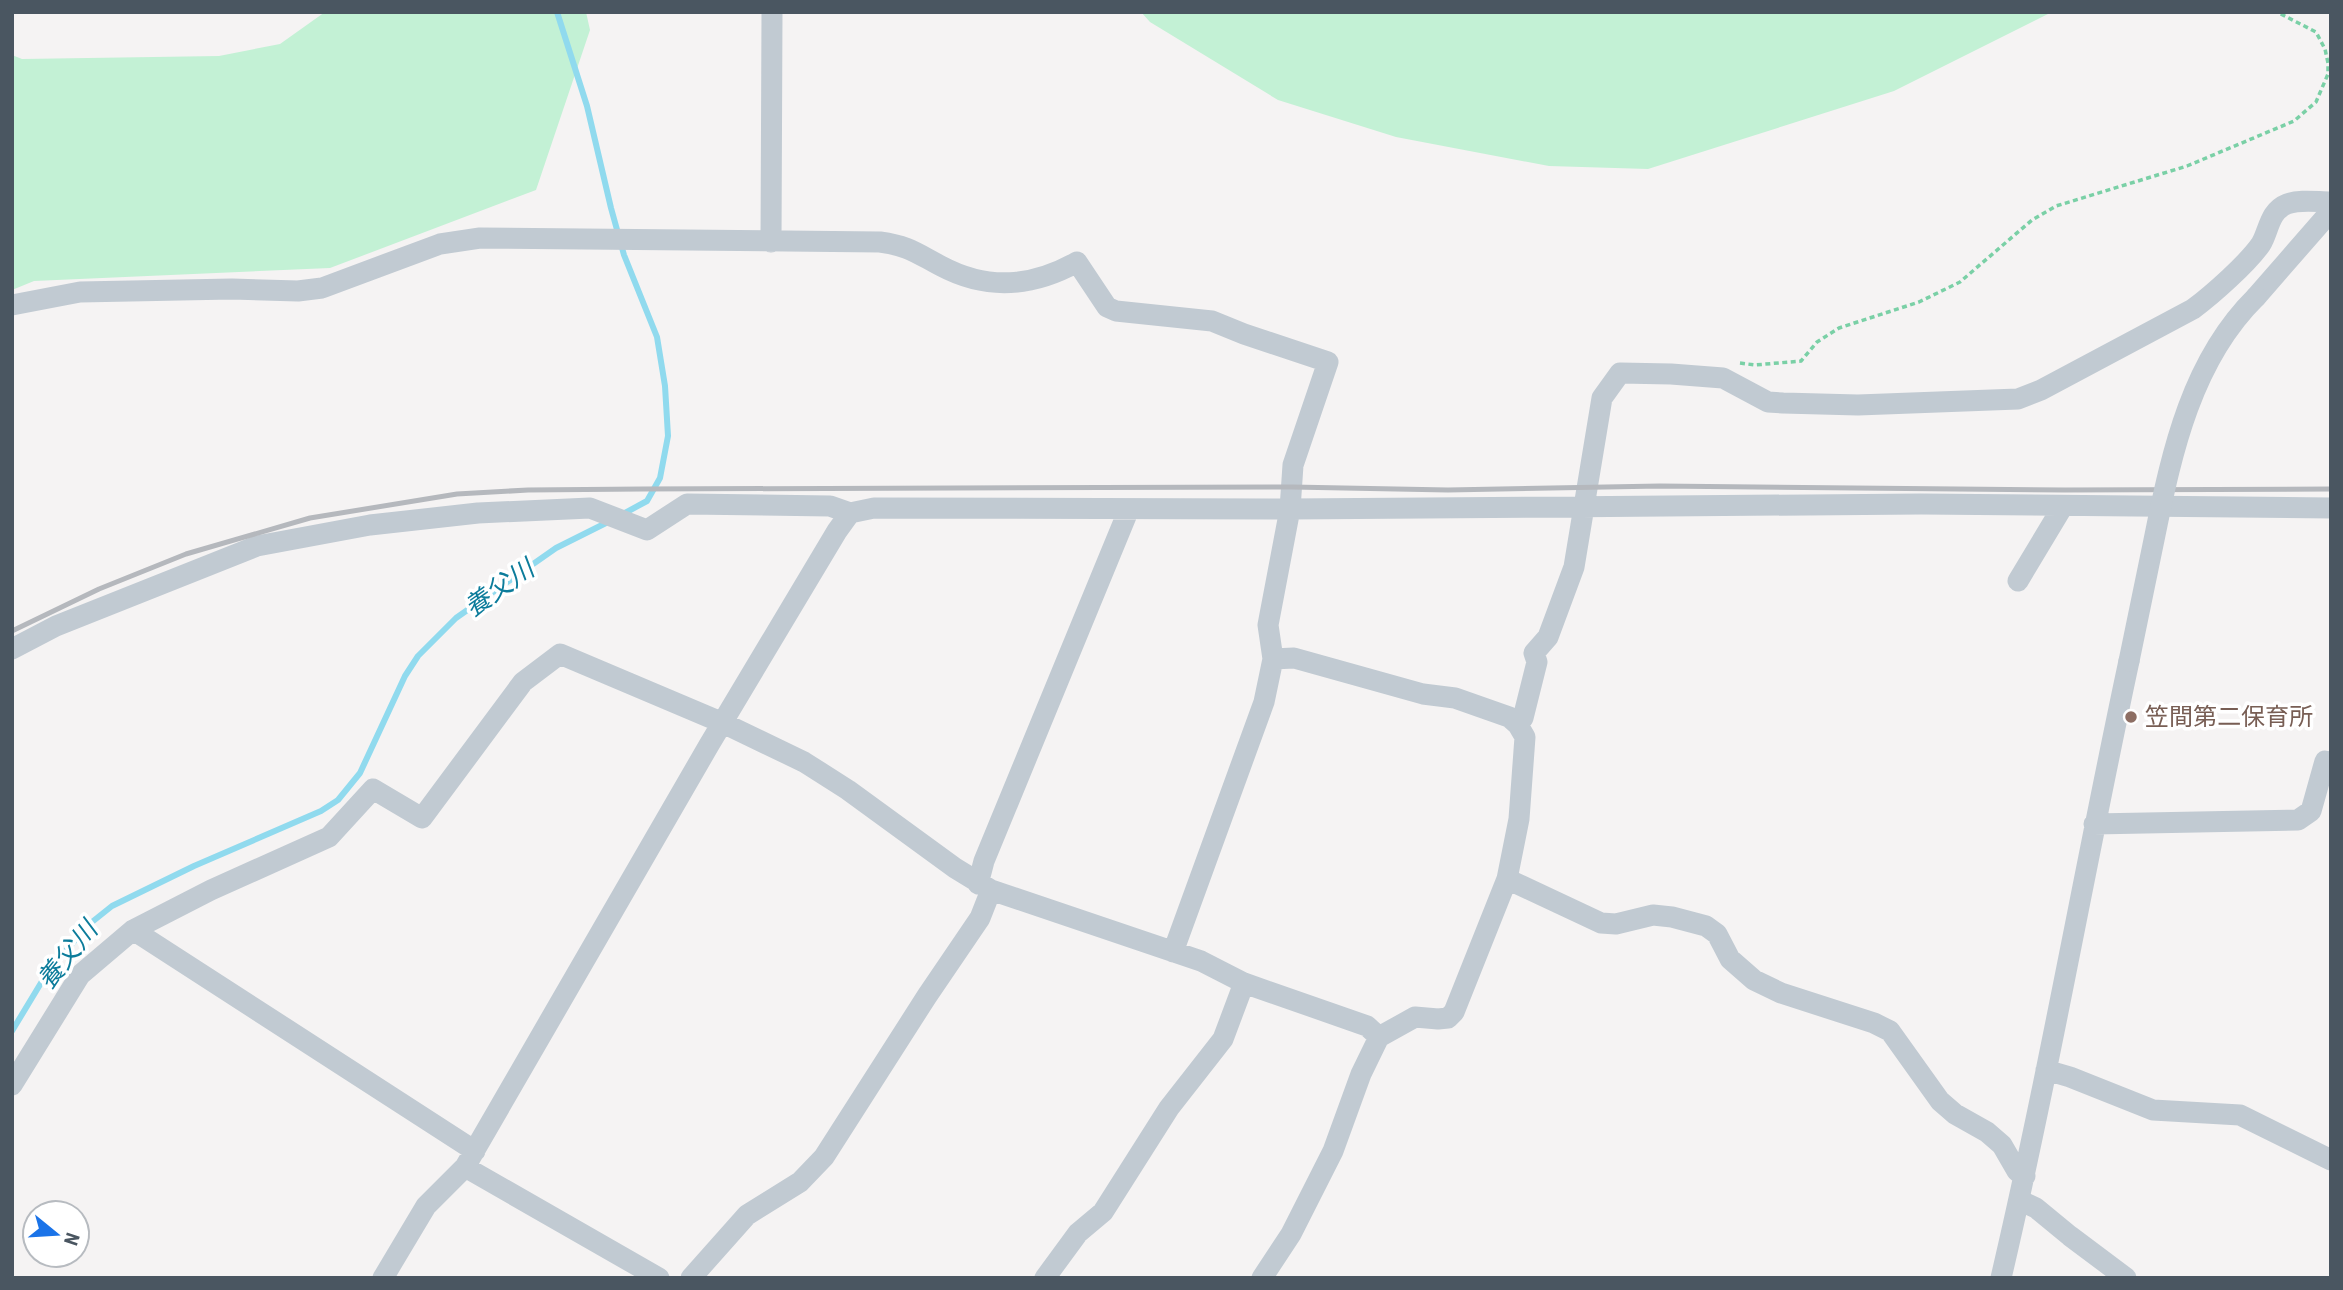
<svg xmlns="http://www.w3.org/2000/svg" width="2343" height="1290" viewBox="0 0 2343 1290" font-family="'Roboto Condensed','Noto Sans JP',sans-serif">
	<rect width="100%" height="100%" fill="#f5f3f3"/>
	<path fill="#c3f1d5" d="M325,12H586L590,30L536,190L330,268L34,281L12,290V55L22,59L219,56L280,44Z
		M1141,12H2052L1894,91L1648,169L1549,166L1396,137L1278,100L1150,22Z"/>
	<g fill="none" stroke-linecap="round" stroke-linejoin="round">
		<path stroke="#90daee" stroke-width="6" d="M557,12L587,106L611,208L624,255L657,337L665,386L668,436L660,478L647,501L623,514
			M12,1031L47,973L87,926L112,906L194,866L321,811L338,800L360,773L405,676L418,656L456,618L556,548L610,521"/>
		<path stroke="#7ad0a6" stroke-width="3.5" stroke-dasharray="5 3.5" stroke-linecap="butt" d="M1740,363L1755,365L1801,361L1817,342L1839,328L1919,302L1960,282L2032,220L2056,206L2187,166L2294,121L2316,102L2328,74V63L2325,49L2316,32L2277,12"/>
		<path stroke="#c1cad2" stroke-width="21" d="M771,242L772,12
			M2256,297L2331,211
			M12,305L80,292L232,289L298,291L322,288L440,244L480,238L880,242C909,246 916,253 941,266C988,291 1032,287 1077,262L1107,307L1116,311L1212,321L1244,334L1328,362L1293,465L1290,509L1268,625L1273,659L1264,702L1173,952
			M2018,581L2063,506
			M12,649L56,626L257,546L370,525L478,513L590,508L647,530L687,504L830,506L850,513
			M1518,725L1523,718L1537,662L1534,653L1548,637L1574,567L1602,398L1620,373L1671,374L1723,378L1768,402L1783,403L1858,405L2018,399L2041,390L2193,309C2212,295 2248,263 2261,244C2269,231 2269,211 2287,204C2300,199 2317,202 2331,202
			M2094,824L2298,820L2311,811L2325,761L2331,763
			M1507,879L1601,923L1616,924L1653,915L1672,917L1706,926L1717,934L1730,959L1754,980L1781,993L1874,1023L1890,1031L1940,1101L1955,1114L1987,1132L2002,1145L2017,1171L2025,1176
			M978,884L984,861L1129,509
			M133,930L475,1151
			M2046,1070L2070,1077L2153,1110L2240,1115L2331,1160
			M12,1085L80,975L133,930L211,890L329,837L373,789L422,818L523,682L560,654L723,723L804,762L848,790L955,868L991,890L1201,961L1244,983L1367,1026L1379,1037
			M465,1167L659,1278
			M2019,1200L2036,1208L2070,1236L2126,1278
			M383,1278L426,1206L465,1167L709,745L837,531L850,513L874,508L1290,509L1921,504L2331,508
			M691,1278L747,1215L800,1182L824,1157L927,996L980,918L991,890
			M1045,1278L1078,1233L1103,1212L1169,1108L1223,1039L1244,983
			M1262,1278L1291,1234L1333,1151L1361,1074L1379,1037L1415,1017L1438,1019L1448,1018L1454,1012L1507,879L1519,819L1525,737L1518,725L1509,717L1455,698L1423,694L1294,658L1273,659
			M2001,1278C2049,1073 2085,866 2129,661"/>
		<path stroke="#b5b8bd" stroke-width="5" d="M12,631L99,589L186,554L310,518L457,494L528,490L642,489L1292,487L1448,490L1660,486L2065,490L2331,489"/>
		<path stroke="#c1cad2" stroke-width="21" d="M2129,661C2138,619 2146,577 2155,535C2172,451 2192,360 2256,297"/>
	</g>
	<circle fill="#8d6e63" stroke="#fff" stroke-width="2.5" cx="2131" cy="717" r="7"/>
	<g text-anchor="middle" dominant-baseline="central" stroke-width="7" stroke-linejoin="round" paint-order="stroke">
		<g font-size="24" fill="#785e54" stroke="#fff" text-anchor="start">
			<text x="2145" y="717">笠間第二保育所</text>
		</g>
		<g font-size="26" font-style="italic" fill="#0c7c9b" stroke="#fff">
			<text transform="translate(499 588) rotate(-35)">養父川</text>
			<text transform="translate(67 955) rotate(-51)">養父川</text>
		</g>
	</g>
	<rect width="2343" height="1290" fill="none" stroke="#4a5661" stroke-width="28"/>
	<g transform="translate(56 1234) rotate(108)"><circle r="33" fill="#ffffff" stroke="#b7bbc0" stroke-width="2"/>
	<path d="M0-5L12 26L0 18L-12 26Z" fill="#1a73e8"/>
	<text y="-10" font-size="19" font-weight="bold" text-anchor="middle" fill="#4a5661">N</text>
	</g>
</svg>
